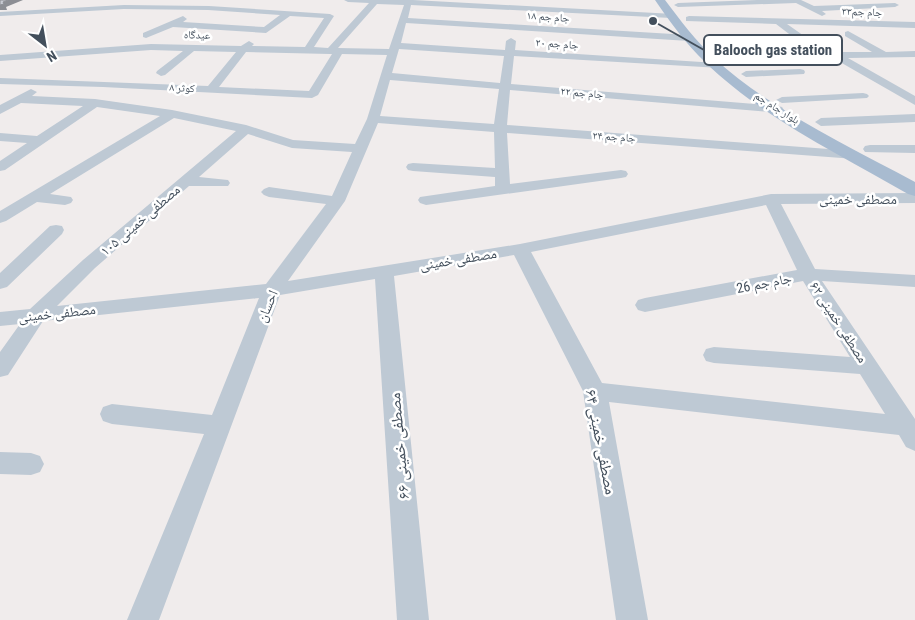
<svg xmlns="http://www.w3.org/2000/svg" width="915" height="620" viewBox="0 0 915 620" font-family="'Roboto Condensed','Noto Naskh Arabic',sans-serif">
	<rect width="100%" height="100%" fill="#f0ecec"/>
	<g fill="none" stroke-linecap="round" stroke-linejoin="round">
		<path fill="#bec9d4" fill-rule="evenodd" d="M344,0H413L674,14L675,16L671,18L411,5L408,18L689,35L694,38L689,41L406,23L401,43L505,50L506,41L511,38L516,41L515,50L717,63L722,66L721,68L514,56L511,84L778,106L782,107L784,110L782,113L510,90L507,125L855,151L862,155L855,159L507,133L510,184L621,170L626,171L628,174L626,177L621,178L426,205L420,203L418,200L420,197L495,186V177L413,171L408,170L406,167L408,164L413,163L495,168L494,132L378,123L345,201L288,281L520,244L771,194L915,193V203L781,204L815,269L915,275V287L822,281L915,419V451L906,447L899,435L609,402L648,620H616L583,391L514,255L394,276L429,620H397L375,279L280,295L159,620H127L204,434L112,424L103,421L100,414L103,407L112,404L212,415L259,298L43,321L8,375L0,377V352L20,324L0,326V312L30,309L83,260L236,131L174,118L50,194L71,197L73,200L71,203L65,205L37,202L6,221L0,223V211L160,116L97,107L5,170L0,171V161L27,143L0,141V133L37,136L83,106L21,103L0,114V105L31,89L37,92L32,96L95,99L172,110L246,125L293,140L355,144L367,119L387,55L342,54L318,95L312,98L103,87L0,84V78L208,86L236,52L194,51L165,75L161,76L156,73L157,71L183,51L151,50L0,61V55L151,44L241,46L249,41L254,44L252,46L305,47L324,18L290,16L266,33L173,27L146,38L143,37V33L183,16L187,19L183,22L264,27L280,15L208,10L124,9L0,16V12L124,5L209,6L330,14L334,16L314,47L328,48L369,3L348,2ZM377,4L404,5L389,49L338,48ZM399,49L504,56L500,83L392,73ZM246,52L330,54H332L309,91L219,87ZM390,80L499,89L494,124L380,116ZM248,134L292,148L352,152L332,196L269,187L264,189L261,192L264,195L269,197L326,204L266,284L57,306L95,268L189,186H228L230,183L228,180L199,177ZM766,205L797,270L645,298L638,300L635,305L638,310L645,312L803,281L850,357L714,347L706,349L703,355L706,361L714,363L860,374L885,414L602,383L531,252Z
			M757,0H801L814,6L895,3L899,5L895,7L822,11L826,14L822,16L796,3L678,7L674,5L678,3Z
			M689,16L915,22V28L787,24L827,52H872L845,36V32L848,31L886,52L915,51V57L848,58L915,96V105L833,58L721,59L720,57L725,54L814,53L776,24L686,21V17Z
			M800,69L804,70L805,72L804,74L746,77L741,74L746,71Z
			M863,93L867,94L869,96L867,98L782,103L776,100L782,97Z
			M915,114V122L821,126L815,122L821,118Z
			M870,145H915V153L865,152L863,149L865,146Z
			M56,225L62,226L64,230L62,234L7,287L0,289V273L50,226Z
			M0,452L31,453L40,456L44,464L40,472L31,475L0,474Z"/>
		<path fill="#a8bbd0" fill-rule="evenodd" d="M655,0H665C680,20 696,41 714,58C772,111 847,145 915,182V196L908,194C841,155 761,117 705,62C686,44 670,22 655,0Z"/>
	</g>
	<path fill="#8c8e94" d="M8,0H23L6,7L7,10H0V5L3,2Z"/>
	<path fill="#c8cbd3" stroke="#8c8e94" d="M0,0H8L3,2L4,4L0,5Z"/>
	<g text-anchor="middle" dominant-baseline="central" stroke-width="5" stroke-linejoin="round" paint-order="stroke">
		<g font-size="11" fill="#434f5c" stroke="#fff">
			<text transform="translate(862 12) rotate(2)">جام جم۳۳</text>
			<text transform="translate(548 17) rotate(4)">جام جم ۱۸</text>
			<text transform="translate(197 35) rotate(1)">عیدگاه</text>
			<text transform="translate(557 44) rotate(4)">جام جم ۲۰</text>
			<text transform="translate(182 88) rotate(3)">کوثر ۸</text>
			<text transform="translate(582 93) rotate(5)">جام جم ۲۲</text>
			<text transform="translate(777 108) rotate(32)">بلوار جام جم</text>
			<text transform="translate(614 137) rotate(4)">جام جم ۲۴</text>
		</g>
		<g font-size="14" fill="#434f5c" stroke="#fff">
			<text x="858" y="199">مصطفی خمینی</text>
			<text transform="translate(140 220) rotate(-41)">مصطفی خمینی ۱۰۵</text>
			<text transform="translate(458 259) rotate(-9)">مصطفی خمینی</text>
			<text transform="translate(764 283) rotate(-11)">جام جم 26</text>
			<text transform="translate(267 306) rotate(-67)">احسان</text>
			<text transform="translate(57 313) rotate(-6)">مصطفی خمینی</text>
			<text transform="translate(839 322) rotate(57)">مصطفی خمینی ۶۲</text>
		</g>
		<g font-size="16" fill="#434f5c" stroke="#fff">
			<text transform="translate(601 442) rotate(79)">مصطفی خمینی ۶۴</text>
			<text transform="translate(399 446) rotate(-95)">مصطفی خمینی ۶۶</text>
		</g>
	</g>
	<path fill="none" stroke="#434f5c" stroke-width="2" d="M653 21L704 50"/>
	<circle fill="#434f5c" stroke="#fff" stroke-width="2" cx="653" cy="21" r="5"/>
	<rect fill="#fff" stroke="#434f5c" stroke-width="2" x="704" y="35" width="138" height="30" rx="5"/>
	<g font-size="15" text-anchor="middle" font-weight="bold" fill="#434f5c">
		<text x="773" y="55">Balooch gas station</text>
	</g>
	<g transform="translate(45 45) rotate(149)" stroke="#ffffff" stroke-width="4" paint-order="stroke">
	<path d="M0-4L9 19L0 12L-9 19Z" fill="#434f5c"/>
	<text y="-8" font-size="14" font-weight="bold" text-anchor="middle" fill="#434f5c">N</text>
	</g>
</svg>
